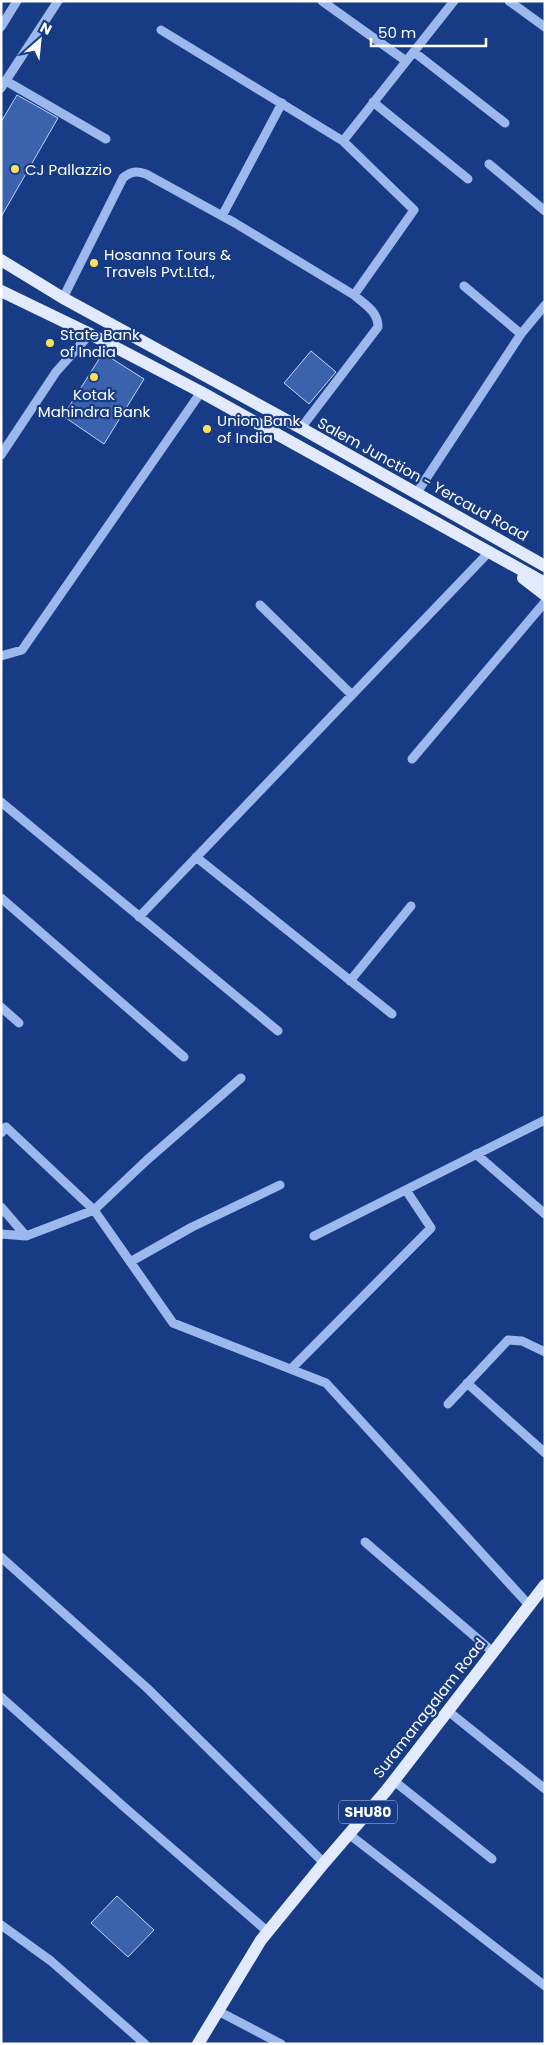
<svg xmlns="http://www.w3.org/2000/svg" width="546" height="2045" viewBox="0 0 546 2045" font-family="Poppins,sans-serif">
	<rect width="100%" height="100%" fill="#173b85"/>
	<path fill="#3b62ac" stroke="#c1d5f9" d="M17,95L58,118L1,217V122Z
		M311,351L336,372L309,404L284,383Z
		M103,353L144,379L104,444L63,416Z
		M117,1896L154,1930L128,1957L91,1923Z"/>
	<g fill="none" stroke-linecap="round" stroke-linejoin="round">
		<path stroke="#9cb8ed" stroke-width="9" d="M322,1L406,61
			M509,1L545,27
			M1,27L17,1
			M161,30L343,141
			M414,52L505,123
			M6,81L106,139
			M1,88L58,1
			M373,102L468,179
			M489,164L545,211
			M222,216L282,103
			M464,286L521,334
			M63,298L123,178C131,171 137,171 146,174L235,223L354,295L414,210L343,141L454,1
			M301,428L378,327C378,311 365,305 354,295
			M1,455L56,372L90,334
			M416,494L521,334L545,305
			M260,605L352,695
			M1,656L22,650L201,392
			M412,759L545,602
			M1,802L278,1031
			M196,857L392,1014
			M1,898L184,1057
			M139,917L490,551
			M350,981L411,906
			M1,1007L19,1023
			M1,1133L6,1127L94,1210L147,1160L241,1078
			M476,1154L545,1214
			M1,1207L26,1236
			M1,1234L26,1236L94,1210L173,1323L326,1383L529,1605
			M314,1236L545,1120
			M130,1262L192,1227L280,1185
			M291,1369L431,1228L406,1190
			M467,1383L545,1453
			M448,1404L508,1340L522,1341L545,1352
			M365,1542L493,1652
			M1,1557L147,1688L324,1863
			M1,1697L123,1806L268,1932
			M448,1711L545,1789
			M394,1781L492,1859
			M350,1835L545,1986
			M1,1925L51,1961L145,2044
			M218,2011L281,2044"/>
		<path stroke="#e2eaff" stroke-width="12" d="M1,260L63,298L301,428L545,566
			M1,291L90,334L201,392L545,583
			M523,578L545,595
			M198,2044L261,1940L324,1863L386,1791L545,1585"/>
	</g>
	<g fill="#ffe158" stroke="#173b85" stroke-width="2">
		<circle cx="15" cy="169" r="5"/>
		<circle cx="94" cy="263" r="5"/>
		<circle cx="50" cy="343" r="5"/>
		<circle cx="94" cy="377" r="5"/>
		<circle cx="207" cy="429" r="5"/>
	</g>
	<g text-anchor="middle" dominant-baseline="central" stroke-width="4.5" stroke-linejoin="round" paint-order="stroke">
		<rect fill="#173b85" stroke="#b9c4da" stroke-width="1" x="339" y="1800.5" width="58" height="23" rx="4"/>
		<g font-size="14" font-weight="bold" fill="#fff">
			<text x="368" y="1812">SHU80</text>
		</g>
		<g font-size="15" fill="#fff" stroke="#173b85" text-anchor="start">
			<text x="25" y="169">CJ Pallazzio</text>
			<text x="104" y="254">Hosanna Tours &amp;<tspan x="104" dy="17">Travels Pvt.Ltd.,</tspan></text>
			<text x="60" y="334">State Bank<tspan x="60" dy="17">of India</tspan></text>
			<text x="94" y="394" text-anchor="middle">Kotak<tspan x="94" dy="17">Mahindra Bank</tspan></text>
			<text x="217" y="420">Union Bank<tspan x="217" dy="17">of India</tspan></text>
		</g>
		<g font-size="15" fill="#fff" stroke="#173b85">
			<text transform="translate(423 479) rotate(29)">Salem Junction - Yercaud Road</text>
			<text transform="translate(429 1708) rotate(-52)">Suramanagalam Road</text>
		</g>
	</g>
	<rect width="546" height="2045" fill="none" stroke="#ffffff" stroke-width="5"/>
	<g transform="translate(40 40) rotate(27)" stroke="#173b85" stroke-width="4" paint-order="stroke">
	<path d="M0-4L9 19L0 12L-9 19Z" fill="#ffffff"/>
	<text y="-8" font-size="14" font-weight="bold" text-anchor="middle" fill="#ffffff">N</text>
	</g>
	<path d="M371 38v8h115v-8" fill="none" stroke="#ffffff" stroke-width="2.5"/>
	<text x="378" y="38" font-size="15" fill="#ffffff" stroke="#173b85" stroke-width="4" paint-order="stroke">50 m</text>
</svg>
